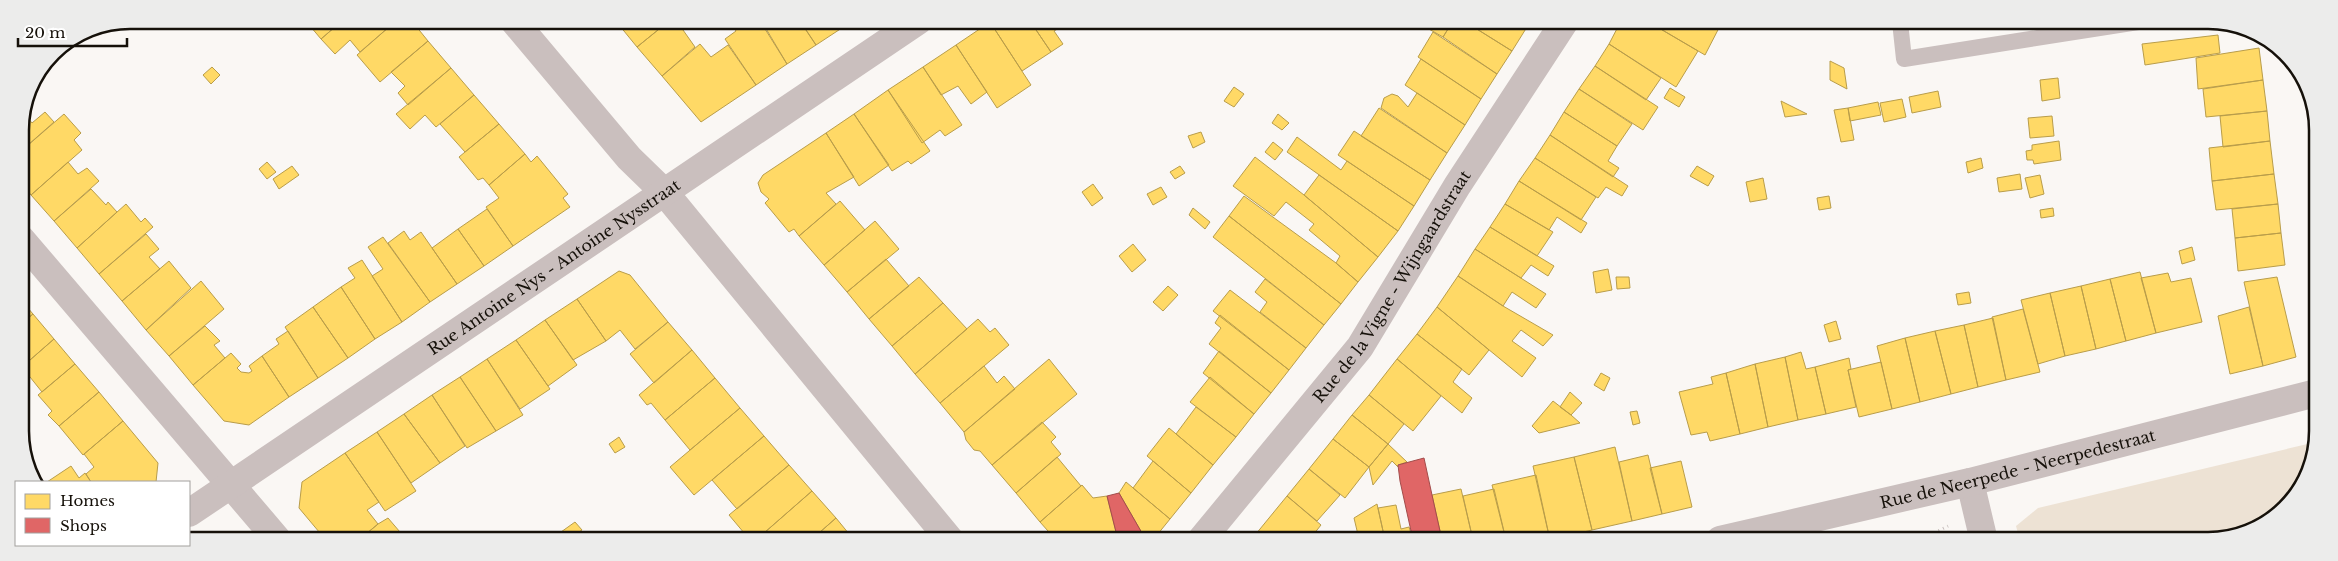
<svg xmlns="http://www.w3.org/2000/svg" width="2338" height="561" viewBox="0 0 2338 561" font-family="'Libre Baskerville',serif">
	<rect width="100%" height="100%" fill="#faf7f4"/>
	<path fill="#ede2d4" d="M2316,442V453L2281,514L2215,541H2020L2016,526L2038,508Z"/>
	<path fill="#ffd966" stroke="#b99d4a" d="M155,20H169L161,27Z
		M305,20H343L321,39Z
		M343,20H397L360,52L350,40L335,54L321,39Z
		M397,20H411L428,41L380,82L357,55Z
		M615,20L669,21L637,47Z
		M669,21H691L693,22L683,30L695,47L662,76L637,47Z
		M730,21H760L787,64L756,85L725,39L736,31Z
		M774,21H800L816,45L787,64L765,27Z
		M800,21H846L848,24L816,45Z
		M991,21H1030L1051,52L1022,71L990,22Z
		M1030,21H1067L1068,23L1054,31L1063,44L1051,52Z
		M1431,21H1453L1443,37L1427,28Z
		M1453,21H1464L1512,51L1497,74L1443,37Z
		M1464,21H1517L1527,27L1512,51Z
		M1517,21H1531L1527,27Z
		M1621,21H1647L1698,51L1676,87L1609,44Z
		M1647,21L1717,22L1721,24L1705,55Z
		M990,22L1031,85L997,108L956,45Z
		M1433,32L1497,74L1481,99L1418,57Z
		M2218,35L2220,53L2145,65L2142,44Z
		M428,41L451,68L408,105L398,93L405,86L391,72Z
		M700,44L711,57L728,45L756,85L701,122L662,76Z
		M1609,44L1661,78L1646,100L1595,66Z
		M956,45L987,92L971,104L958,86L941,95L923,67Z
		M2259,48L2263,80L2198,89L2196,58Z
		M1421,59L1481,99L1465,125L1405,85Z
		M1830,61L1844,68L1847,89L1830,80Z
		M1595,66L1658,107L1643,130L1579,89Z
		M212,67L220,75L211,84L203,75Z
		M923,67L962,125L945,136L940,130L922,143L888,90Z
		M451,68L474,95L436,127L425,115L410,129L396,114Z
		M2058,78L2060,98L2042,101L2040,80Z
		M2263,80L2267,111L2206,117L2203,89Z
		M1234,87L1244,94L1234,107L1224,101Z
		M1670,88L1685,97L1679,107L1664,98Z
		M1579,89L1632,124L1617,146L1564,112Z
		M888,90L930,151L911,164L908,161L892,171L854,114Z
		M1938,91L1941,107L1912,113L1909,97Z
		M1417,93L1465,125L1447,153L1381,108L1384,98L1392,94L1398,96L1408,107Z
		M474,95L499,124L465,152L440,124Z
		M1902,99L1906,117L1884,122L1880,103Z
		M1781,101L1807,114L1785,117Z
		M1878,102L1881,115L1850,121L1848,108Z
		M1379,108L1447,153L1430,180L1361,136Z
		M1848,108L1854,140L1841,142L1834,110Z
		M2267,111L2270,141L2223,147L2220,116Z
		M23,112L32,123L45,112L54,122L20,152V123Z
		M1564,112L1617,146L1608,161L1619,168L1613,177L1550,135Z
		M64,114L81,133L74,140L82,150L31,195L21,182L20,152Z
		M854,114L889,165L859,186L826,133Z
		M1278,114L1289,123L1282,130L1272,123Z
		M2052,116L2054,136L2030,138L2028,118Z
		M499,124L525,154L489,185L483,178L478,180L459,157Z
		M1354,131L1430,180L1414,206L1338,155Z
		M1201,132L1205,142L1193,148L1188,136Z
		M826,133L854,177L826,193L836,204L799,236L794,229L789,232L765,203L769,199L761,192L758,183L763,175Z
		M1550,135L1628,186L1622,196L1606,187L1598,198L1535,158Z
		M1297,137L1341,170L1347,161L1414,206L1398,231L1287,152Z
		M2059,141L2061,160L2034,164L2033,160H2027L2026,151L2032,150V145Z
		M2270,141L2274,174L2212,181L2209,148Z
		M1273,142L1283,150L1275,160L1265,152Z
		M525,154L531,162L537,156L568,194L563,198L570,207L513,246L486,207L499,198L489,185Z
		M1255,157L1304,195L1378,257L1358,282L1336,263L1340,256L1309,230L1314,224L1286,202L1274,216L1233,186Z
		M1535,158L1596,197L1581,220L1519,181Z
		M1981,158L1983,168L1968,173L1966,162Z
		M68,162L78,174L87,168L99,181L54,221L31,195Z
		M267,162L276,172L267,179L259,169Z
		M292,166L299,175L279,189L273,179Z
		M1180,166L1185,173L1175,179L1170,172Z
		M1697,166L1714,176L1708,186L1690,176Z
		M2020,174L2022,189L1999,192L1997,178Z
		M2274,174L2278,204L2216,210L2212,181Z
		M1319,175L1398,231L1378,257L1304,195Z
		M2040,175L2044,194L2030,198L2025,178Z
		M1763,178L1767,199L1750,202L1746,182Z
		M1519,181L1587,223L1581,233L1557,217L1549,230L1505,204Z
		M1093,184L1103,198L1092,206L1082,192Z
		M1161,187L1167,197L1153,205L1147,194Z
		M91,189L106,205L108,202L117,212L77,248L54,221Z
		M1244,196L1336,263L1358,282L1341,304L1229,216Z
		M1829,196L1831,208L1819,210L1817,198Z
		M840,201L865,230L824,265L799,236Z
		M126,204L141,222L145,218L153,227L99,274L77,248Z
		M1505,204L1553,232L1537,256L1490,227Z
		M2278,204L2281,233L2235,238L2232,209Z
		M1193,208L1210,222L1205,229L1189,215Z
		M2053,208L2054,216L2041,218L2040,210Z
		M487,209L513,246L484,266L458,229Z
		M1229,216L1341,304L1324,325L1213,237Z
		M875,221L899,249L847,292L824,265Z
		M1490,227L1554,266L1548,276L1531,265L1521,278L1475,249Z
		M458,229L484,266L457,284L432,248Z
		M404,231L410,240L421,232L457,284L430,302L388,243Z
		M2281,233L2285,265L2238,271L2235,238Z
		M146,234L159,249L149,257L160,269L122,301L99,274Z
		M383,237L430,302L402,322L372,276L383,269L368,247Z
		M1133,244L1146,260L1132,272L1119,256Z
		M2192,247L2195,260L2182,264L2179,251Z
		M1475,249L1546,294L1536,308L1512,292L1503,306L1458,276Z
		M886,259L909,286L869,319L847,292Z
		M362,260L402,322L375,339L341,287L355,278L348,268Z
		M169,261L191,288L146,330L122,301Z
		M1608,269L1612,290L1596,293L1593,272Z
		M619,271L630,275L668,322L635,349L620,330L606,341L577,299Z
		M2140,272L2156,333L2126,341L2110,279Z
		M2168,273L2171,282L2191,278L2202,322L2156,333L2141,278Z
		M1458,276L1503,306L1553,335L1543,346L1521,330L1512,341L1536,358L1522,377L1437,307Z
		M919,277L943,303L892,346L869,319Z
		M1616,277H1629L1630,288L1617,289Z
		M2277,277L2296,357L2263,366L2244,282Z
		M1265,279L1324,325L1306,348L1260,312L1267,302L1255,292Z
		M2110,279L2126,341L2096,349L2081,286Z
		M201,281L224,309L169,356L146,330Z
		M1168,286L1178,295L1163,311L1153,302Z
		M2081,286L2096,349L2065,356L2050,293Z
		M341,287L375,339L348,358L313,307Z
		M1230,290L1306,348L1289,370L1213,311Z
		M1969,292L1971,303L1958,305L1956,294Z
		M2050,293L2065,356L2038,364L2021,300Z
		M577,299L606,341L573,360L545,320Z
		M21,300L33,314L21,324Z
		M943,303L967,329L915,374L892,346Z
		M313,307L348,358L318,378L285,327Z
		M1437,307L1489,350L1469,375L1417,334Z
		M2249,307L2263,366L2230,374L2218,316Z
		M2023,309L2040,372L2006,380L1992,317Z
		M33,314L54,339L22,367L21,324Z
		M1220,315L1289,370L1271,393L1209,344L1221,328L1215,323Z
		M1993,318L2006,380L1978,387L1964,325Z
		M978,319L990,332L995,328L1009,345L940,403L915,374Z
		M545,320L577,365L548,386L516,340Z
		M1836,321L1841,339L1829,342L1824,325Z
		M668,322L692,350L654,383L630,354Z
		M1964,325L1978,387L1951,394L1935,331Z
		M205,326L220,341L214,345L225,358L193,385L169,356Z
		M288,331L318,378L289,397L262,356L279,344L276,339Z
		M1935,331L1951,394L1920,402L1905,338Z
		M1417,334L1462,369L1453,382L1472,398L1462,413L1397,359Z
		M1905,338L1920,402L1892,409L1877,346Z
		M54,339L75,364L42,392L22,367Z
		M516,340L550,389L520,409L487,359Z
		M692,350L715,378L665,420L651,403L647,405L639,395Z
		M1219,351L1271,393L1254,414L1203,373Z
		M1801,352L1806,369L1815,367L1826,414L1798,420L1785,357Z
		M231,353L241,364L237,368L241,372L249,373L252,371L249,366L262,356L289,397L249,425L224,421L193,385Z
		M1785,357L1798,420L1768,427L1755,364Z
		M1849,358L1851,369L1848,370L1856,407L1826,414L1815,367Z
		M487,359L523,415L496,431L460,377Z
		M1049,359L1077,394L992,465L980,451L974,450L966,440L964,432Z
		M1397,359L1441,396L1413,431L1369,395Z
		M1881,362L1892,409L1859,417L1848,370Z
		M75,364L99,392L59,426L48,415L52,411L38,395Z
		M1755,364L1768,427L1740,434L1726,373Z
		M984,366L997,383L1004,376L1015,389L964,432L940,403Z
		M1601,373L1610,378L1604,391L1594,385Z
		M1726,373L1740,434L1710,441L1707,432L1691,435L1679,392L1713,384L1711,377Z
		M460,377L496,431L467,448L432,395Z
		M1210,377L1254,414L1236,437L1190,402Z
		M715,378L740,408L690,450L665,420Z
		M99,392L123,421L83,455L59,426Z
		M1570,392L1582,403L1571,415L1560,407Z
		M432,395L465,446L440,463L404,414Z
		M1369,395L1404,424L1388,444L1352,415Z
		M1553,401L1571,415L1580,423L1539,433L1532,426Z
		M1196,407L1236,437L1213,465L1176,434Z
		M740,408L764,436L694,495L670,467Z
		M1637,411L1640,423L1633,425L1630,412Z
		M404,414L440,463L411,483L377,432Z
		M1352,415L1388,444L1369,467L1333,439Z
		M123,421L158,463L156,482H91L86,474L94,467L84,454Z
		M1042,422L1056,437L1051,442L1061,454L1016,493L992,465Z
		M1169,428L1213,465L1191,493L1147,456Z
		M377,432L416,491L385,511L345,453Z
		M764,436L789,465L737,509L712,480Z
		M619,437L625,447L615,453L609,444Z
		M1333,439L1369,467L1345,498L1309,469Z
		M1388,444L1407,462L1398,465V467L1392,461L1373,485L1369,467Z
		M1615,447L1632,521L1592,530L1574,457Z
		M345,453L379,502L367,510L378,524L360,539H325L299,508L302,482Z
		M1648,455L1662,514L1632,521L1619,462Z
		M1057,457L1081,486L1040,522L1016,493Z
		M1574,457L1592,530L1550,540L1533,466Z
		M1153,461L1191,493L1170,519L1133,488Z
		M1681,461L1692,507L1662,514L1650,468Z
		M789,465L812,491L756,540H750L729,515Z
		M71,466L79,478L85,473L91,482H47Z
		M1309,469L1340,495L1317,521L1287,496Z
		M1536,475L1550,540H1506L1492,485Z
		M1126,482L1170,519L1153,540H1146L1119,493Z
		M1082,485L1093,498L1107,496L1118,540H1056L1040,522Z
		M1461,489L1473,540H1442L1432,495Z
		M1494,489L1506,540H1473L1463,496Z
		M812,491L836,518L811,540H756Z
		M1287,496L1321,525L1309,540H1251Z
		M1377,504L1385,540H1354L1359,539L1354,518Z
		M1396,505L1401,529L1409,527L1413,540H1385L1378,508Z
		M388,518L406,539H360L378,524Z
		M836,518L854,540H811Z
		M575,522L582,530L567,539L561,532Z"/>
	<path fill="#e06666" stroke="#a34c4a" d="M1424,458L1432,495L1442,540H1413L1400,481L1398,465Z
		M1119,493L1146,540H1118L1107,496Z"/>
	<g fill="none" stroke-linecap="round" stroke-linejoin="round">
		<path stroke="#c3bbb8" stroke-width="3" stroke-dasharray="1 4" stroke-linecap="butt" d="M1934,533L1948,526"/>
		<path stroke="#cabfbe" stroke-width="16" d="M1900,22L1904,59L2138,22"/>
		<g stroke="#cabfbe" stroke-width="28">
			<path d="M513,20L629,158L665,193L950,540"/>
			<path d="M21,239L277,539"/>
			<path d="M1970,482L1984,541"/>
			<path id="s1" d="M189,513L918,21"/>
			<path id="s2" d="M1201,540L1360,347L1457,186L1565,21"/>
			<path id="s3" d="M1720,540L1970,482L2316,393"/>
		</g>
	</g>
	<g text-anchor="middle" dominant-baseline="central" stroke-width="5" stroke-linejoin="round" paint-order="stroke">
		<g font-size="16" fill="#16110a" stroke="#fff">
			<text stroke="none"><textPath href="#s1" startOffset="440">Rue Antoine Nys - Antoine Nysstraat</textPath></text>
			<text stroke="none"><textPath href="#s2" startOffset="318">Rue de la Vigne - Wijngaardstraat</textPath></text>
			<text stroke="none"><textPath href="#s3" startOffset="306">Rue de Neerpede - Neerpedestraat</textPath></text>
		</g>
	</g>
	<path d="M0 0H2338V561H0ZM130 29H2208A101 101 0 0 1 2309 130V431A101 101 0 0 1 2208 532H130A101 101 0 0 1 29 431V130A101 101 0 0 1 130 29Z" fill="#ececeb" fill-rule="evenodd"/>
	<path fill="none" stroke="#16110a" stroke-width="2.5" d="M130 29H2208A101 101 0 0 1 2309 130V431A101 101 0 0 1 2208 532H130A101 101 0 0 1 29 431V130A101 101 0 0 1 130 29Z"/>
	<rect x="15" y="481" width="175" height="65" fill="#ffffff" stroke="#a2a09d"/>
	<rect x="25" y="494" width="25" height="15" fill="#ffd966" stroke="#a2a09d"/>
	<text x="60" y="506" font-size="15" fill="#16110a">Homes</text>
	<rect x="25" y="518" width="25" height="15" fill="#e06666" stroke="#a2a09d"/>
	<text x="60" y="531" font-size="15" fill="#16110a">Shops</text>
	<path d="M18 38v8h109v-8" fill="none" stroke="#16110a" stroke-width="2.5"/>
	<text x="25" y="38" font-size="15" fill="#16110a" stroke="#ffffff" stroke-width="4" paint-order="stroke">20 m</text>
</svg>
